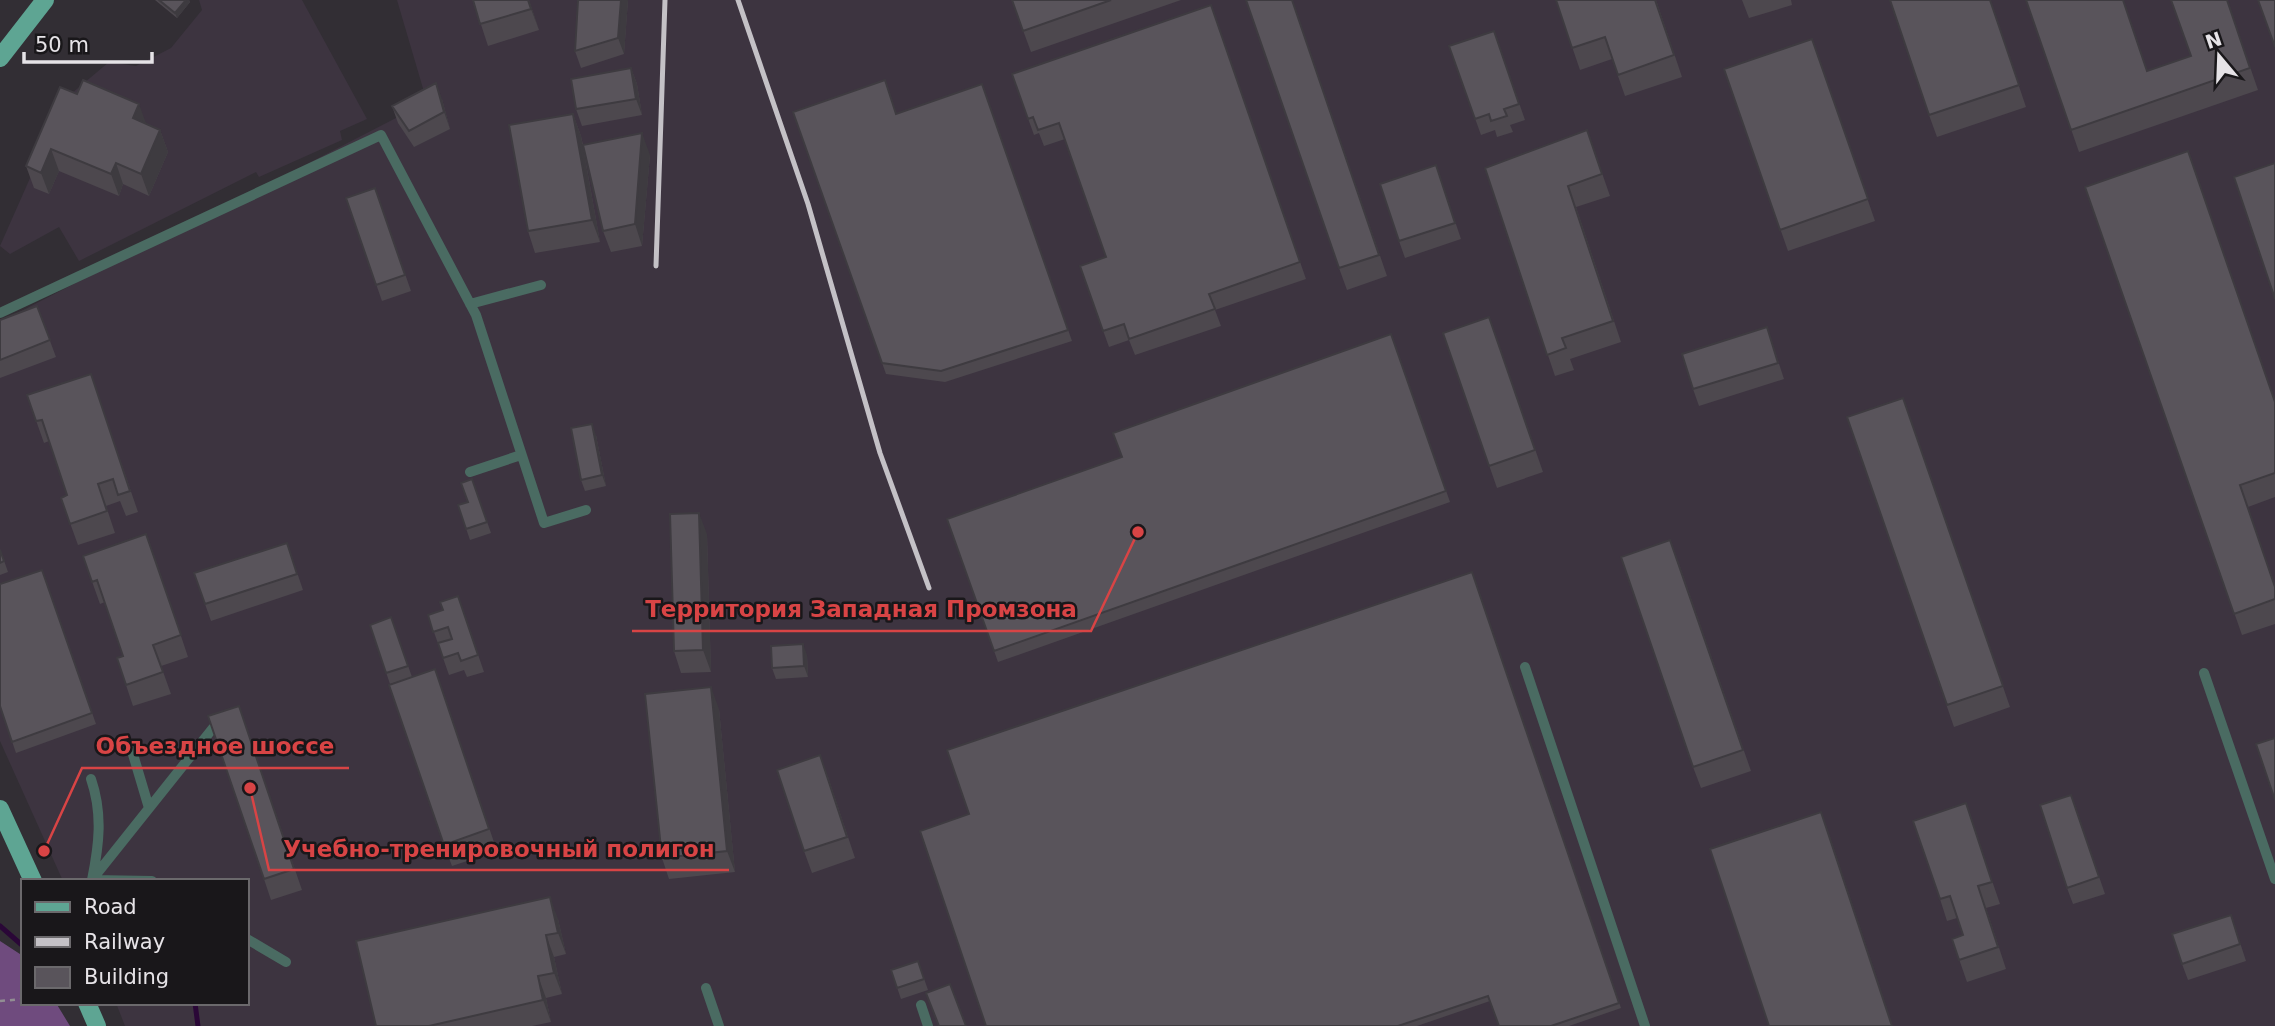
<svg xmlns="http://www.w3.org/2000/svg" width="2275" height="1026" viewBox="0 0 2275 1026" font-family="'DejaVu Sans',sans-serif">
	<rect width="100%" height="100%" fill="#322e34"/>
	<path fill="#3d3440" d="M199,0H302L367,119L340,131L342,140L259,177L256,172L79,261L59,227L10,254L0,246L65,99L109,62L136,66L171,48L202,10Z
		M397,0H2275V1026H125L116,1003H247V881H63L0,741V322L427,102Z"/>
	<path fill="#6f4b7e" d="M0,941L23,956V1003H56L70,1026H0Z"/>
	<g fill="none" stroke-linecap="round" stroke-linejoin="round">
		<path stroke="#2a0737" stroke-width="5" d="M0,926L23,946
			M195,1003L198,1026"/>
		<path stroke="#928e93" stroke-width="2.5" stroke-dasharray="5 5" stroke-linecap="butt" d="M0,1001L23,999"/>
		<path stroke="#4a6b62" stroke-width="10" d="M470,304L541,285
			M0,313L381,135L476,315L544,523L586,510
			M470,472L521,455
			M1525,667L1645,1026
			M2204,673L2275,879
			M132,751L149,808
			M91,779C103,814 99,845 92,880L152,881
			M91,881L213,728
			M247,939L286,962
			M706,988L719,1026
			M921,1005L928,1026"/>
		<path stroke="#5ea593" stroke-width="18" d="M0,58L45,0
			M0,809L33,881
			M87,1003L97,1026"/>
		<path stroke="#c4c1c6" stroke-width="5" d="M738,0L808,204L880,453L929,588
			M656,266L665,0"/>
	</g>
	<path fill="#4d484e" d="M155,0H189L190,2L177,18Z
		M473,0H529L539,30L488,46Z
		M628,0L624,54L581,68L575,51Z
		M1012,0H1181L1031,52Z
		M1292,0L1387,276L1347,290L1339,268Z
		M1556,0H1656L1682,77L1625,96L1612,59L1580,70Z
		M1742,0H1791L1792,5L1749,18Z
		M1990,0L2026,107L1937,137L1929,115Z
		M2026,0L2148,71L2191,56L2227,0L2258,90L2079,152Z
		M1211,5L1306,279L1215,310L1221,326L1135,355L1129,340L1109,347L1080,266L1106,257L1065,139L1044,146L1039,133L1034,135L1012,74Z
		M1494,31L1525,120L1510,125L1513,132L1497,137L1495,130L1481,135L1449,46Z
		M1812,39L1875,221L1788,251L1724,69Z
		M631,68L637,84L642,115L582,126L576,109Z
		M982,84L1072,341L945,382L886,374L793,112L896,114Z
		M60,87L160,130L168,152L149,196L123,184L119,196L59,171L49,194L34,188L26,166Z
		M442,99L450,129L414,147L398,123L392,106Z
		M573,114L581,136L583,145L650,155L642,246L611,252L603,231L583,146L600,242L535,253L528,231Z
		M1587,130L1610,196L1576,207L1621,342L1570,359L1574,370L1555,376L1485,168Z
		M1436,165L1461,239L1405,258L1399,241Z
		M2085,187L2275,401V497L2248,507L2275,586V624L2242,635Z
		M375,188L411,291L382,301L346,198Z
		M37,306L56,357L0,378V320Z
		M1489,317L1543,472L1497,488L1443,333Z
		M1767,327L1784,379L1699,406L1693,389Z
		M1391,334L1450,502L998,662L947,519L1122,457Z
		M27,395H98L138,512L126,516L120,501L106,506L115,533L78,545L61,498L67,495L49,441L44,443Z
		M1903,398L2010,707L1954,727L1847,417Z
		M596,435L606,486L585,491L581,480Z
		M472,479L491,533L470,540L458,505L468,502Z
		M707,534L711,672L681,673L674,651Z
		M287,543L303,590L211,621L194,573Z
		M0,549L8,572L0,575Z
		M154,555L188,657L161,666L171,694L133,706L117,658L123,656L105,602L100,604L83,556Z
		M1678,561L1751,771L1701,788L1693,767Z
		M42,570L96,724L16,753L0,706Z
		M1472,572L1621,1008L1569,1026H1499L1490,1001L1417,1026H986L969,814Z
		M458,596L484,672L467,677L464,670L449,675L428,615L443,610Z
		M391,617L412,677L390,684L370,625Z
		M807,655L808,677L776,679L772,668Z
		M435,669L497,851L452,866L444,845Z
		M719,709L735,872L669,879L662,858Z
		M246,727L302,890L271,900L264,879Z
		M828,777L855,858L812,873L804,851Z
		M2071,795L2105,894L2073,904L2067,888Z
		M1973,825L2000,904L1986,908L2006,969L1967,982L1952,939L1963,935L1957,918L1947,921L1940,899Z
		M2231,915L2246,961L2188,980L2182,964Z
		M558,919L566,954L554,957L562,994L546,998L551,1022L532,1026H376Z
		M918,961L928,990L901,999L891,970Z"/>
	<path fill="#3e3b40" d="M186,0H189L190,2L177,18L175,13Z
		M528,0H529L539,30L531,9Z
		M621,0H628L624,54L618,38Z
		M631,68L637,84L642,115L636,99Z
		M436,83L442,99L450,129L444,112Z
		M139,104L147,126L133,118Z
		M573,114L581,136L600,242L592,220Z
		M160,130L168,152L149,196L141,174Z
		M642,133L650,155L642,246L635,224Z
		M51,149L59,171L49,194L41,173Z
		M116,163L123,184L119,196L111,174Z
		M592,424L596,435L606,486L602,475Z
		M699,513L707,534L711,672L703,650Z
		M803,644L807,655L808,677L804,666Z
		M711,687L719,709L735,872L727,851Z
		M1821,812L1829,833L1893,1026H1892Z
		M550,897L558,919L566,954L558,933Z
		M546,935L554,957L562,994L554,973Z
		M538,976L546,998L551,1022L543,1000Z"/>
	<path fill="#59545b" stroke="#3e3b40" stroke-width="2" d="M159,0H186L175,13Z
		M473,0H528L531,9L480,24Z
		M578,0H621L618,38L575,51Z
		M1012,0H1111L1023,31Z
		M1246,0H1292L1379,255L1339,268Z
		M1556,0H1655L1674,55L1618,75L1605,37L1572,48Z
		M1890,0H1990L2019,85L1929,115Z
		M2026,0H2123L2147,71L2191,56L2171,0H2227L2250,68L2071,130Z
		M2258,0H2275V47Z
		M1211,5L1300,262L1209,294L1215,309L1129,339L1124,324L1103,331L1080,266L1106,257L1059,123L1038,130L1033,117L1028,119L1012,74Z
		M1494,31L1519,104L1504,109L1507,116L1491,121L1489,114L1475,119L1449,46Z
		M1812,39L1868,199L1780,230L1724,69Z
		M631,68L636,99L576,109L571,79Z
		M83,80L139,104L133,118L160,130L141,174L116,163L111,174L51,149L41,173L26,166L60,87L77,94Z
		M885,80L896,114L982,84L1068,330L941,371L882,363L793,112Z
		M436,83L444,112L409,131L392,106Z
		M573,114L592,220L528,231L509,125Z
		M1587,130L1602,174L1568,186L1613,321L1562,338L1566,348L1547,355L1485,168Z
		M642,133L635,224L603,231L583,145Z
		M2188,151L2275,402V473L2240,485L2275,587V599L2234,614L2085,187Z
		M2275,163V299L2234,177Z
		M1436,165L1455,223L1399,241L1380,184Z
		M375,188L405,275L376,285L346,198Z
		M37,306L50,340L0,360V320Z
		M1489,317L1535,450L1489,466L1443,333Z
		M1767,327L1778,363L1693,389L1682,354Z
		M1391,334L1446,491L994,651L947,519L1122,457L1113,433Z
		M91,374L130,491L118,495L113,479L98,484L107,511L70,524L61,498L67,495L42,420L36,421L27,395Z
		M1903,398L2003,686L1947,705L1847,417Z
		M592,424L602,475L581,480L571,428Z
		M472,479L487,522L466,529L458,505L468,502L461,483Z
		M699,513L703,650L674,651L670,514Z
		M146,534L181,635L153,645L163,672L126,685L117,658L123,656L97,580L92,582L83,556Z
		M1670,540L1743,750L1693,767L1621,557Z
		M287,543L297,574L205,604L194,573Z
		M0,550L4,561L0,563Z
		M42,570L92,713L12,742L0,706V584Z
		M1472,572L1619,1003L1551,1026H1499L1488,996L1398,1026H986L920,831L969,814L947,750Z
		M458,596L478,655L461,661L458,653L443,658L438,643L452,639L448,627L433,632L428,615L443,610L440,602Z
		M391,617L408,666L386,673L370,625Z
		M803,644L804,666L772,668L771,646Z
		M435,669L489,829L444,845L389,685Z
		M711,687L727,851L662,858L645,694Z
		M239,706L294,869L264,879L208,716Z
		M2275,738V800L2256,744Z
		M820,755L847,837L804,851L777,770Z
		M2071,795L2099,877L2067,888L2040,805Z
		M1966,803L1992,882L1978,886L1998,947L1959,960L1952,939L1963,935L1950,896L1940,899L1913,821Z
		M1821,812L1892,1026H1769L1710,849Z
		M550,897L558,933L546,935L554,973L538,976L543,1000L429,1026H376L356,941Z
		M2231,915L2240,944L2182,964L2172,934Z
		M918,961L924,979L897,988L891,970Z
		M950,984L966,1026H939L926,993Z"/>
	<path fill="none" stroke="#d84445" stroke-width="2.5" d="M1138 532L1091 631H632M44 851L82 768H349M250 788L269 870H729"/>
	<g fill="#d84445" stroke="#19171a" stroke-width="2.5">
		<circle cx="1138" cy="532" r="7"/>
		<circle cx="44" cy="851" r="7"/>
		<circle cx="250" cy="788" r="7"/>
	</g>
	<g font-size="23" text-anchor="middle" font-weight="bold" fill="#d84445" stroke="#19171a" stroke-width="5" stroke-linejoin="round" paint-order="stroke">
		<text x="861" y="617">Территория Западная Промзона</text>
		<text x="215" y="754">Объездное шоссе</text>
		<text x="499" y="857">Учебно-тренировочный полигон</text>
	</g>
	<rect x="21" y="879" width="228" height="126" fill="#19171a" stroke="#6b696c" stroke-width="2"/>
	<rect x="35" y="902" width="35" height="10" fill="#5ea593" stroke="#6b696c" stroke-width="2"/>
	<text x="84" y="914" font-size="21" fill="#e6e3e7">Road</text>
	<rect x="35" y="937" width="35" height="10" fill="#c4c1c6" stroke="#6b696c" stroke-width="2"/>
	<text x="84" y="949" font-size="21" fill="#e6e3e7">Railway</text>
	<rect x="35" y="967" width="35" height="21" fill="#59545b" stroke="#6b696c" stroke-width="2"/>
	<text x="84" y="984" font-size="21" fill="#e6e3e7">Building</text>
	<g transform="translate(2219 56) rotate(341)" stroke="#19171a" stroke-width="5" paint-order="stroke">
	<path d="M0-5L12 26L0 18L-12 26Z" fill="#e6e3e7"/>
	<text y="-10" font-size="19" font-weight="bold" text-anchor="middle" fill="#e6e3e7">N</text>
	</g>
	<path d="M24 52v10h128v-10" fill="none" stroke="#e6e3e7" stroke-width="3.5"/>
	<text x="35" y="52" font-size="21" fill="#e6e3e7" stroke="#19171a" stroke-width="5" paint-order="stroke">50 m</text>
</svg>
